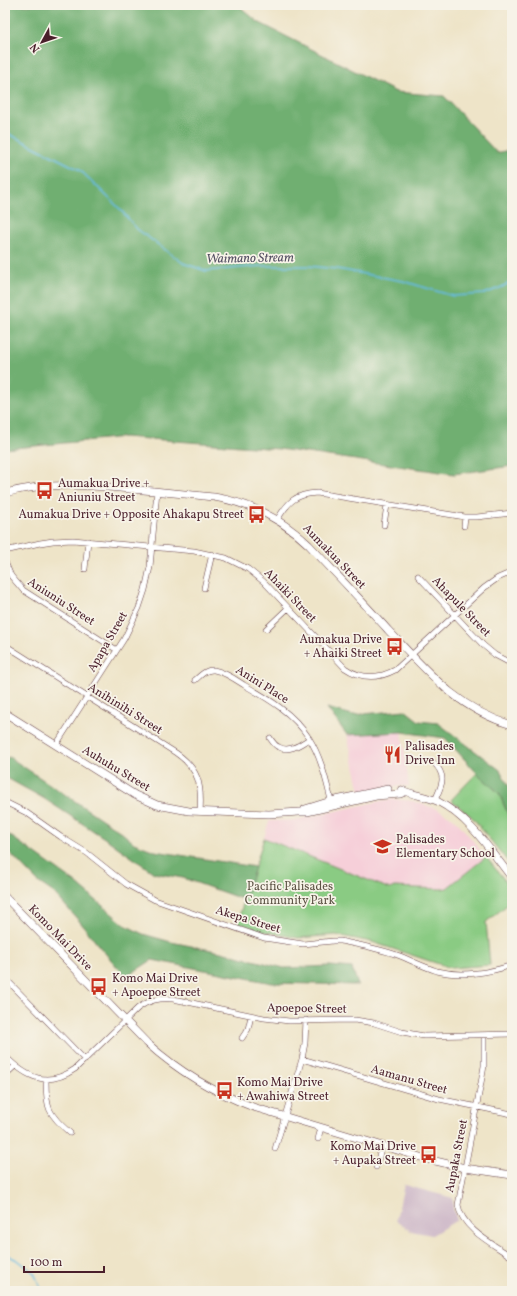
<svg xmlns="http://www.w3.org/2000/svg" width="517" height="1296" viewBox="0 0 517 1296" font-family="Vollkorn,serif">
	<rect width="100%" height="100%" fill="#f7f3e8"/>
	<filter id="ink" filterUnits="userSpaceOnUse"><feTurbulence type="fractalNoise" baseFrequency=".025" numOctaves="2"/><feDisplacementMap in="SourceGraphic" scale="8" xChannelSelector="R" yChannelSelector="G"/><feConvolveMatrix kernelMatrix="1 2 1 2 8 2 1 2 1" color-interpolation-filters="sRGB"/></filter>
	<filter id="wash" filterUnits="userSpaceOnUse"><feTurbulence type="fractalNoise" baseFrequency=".012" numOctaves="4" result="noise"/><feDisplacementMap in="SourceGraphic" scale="16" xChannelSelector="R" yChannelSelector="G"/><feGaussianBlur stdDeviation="0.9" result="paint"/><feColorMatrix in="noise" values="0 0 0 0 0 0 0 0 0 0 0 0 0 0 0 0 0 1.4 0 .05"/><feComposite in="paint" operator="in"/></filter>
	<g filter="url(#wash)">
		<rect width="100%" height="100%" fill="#eee4c8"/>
		<path fill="#f6cfd9" d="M402,732L409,786L383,787L360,791L347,735Z
			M394,799L413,801L437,809L453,818L460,825L486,857L447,888L390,889L264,838L269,821L295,820L385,800Z"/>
		<path fill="#d1bdcb" d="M404,1185L453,1198V1208L457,1220L432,1235L411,1231L396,1220Z"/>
		<path fill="#8acb83" stroke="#6a7557" d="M477,773L499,793L512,824V858L508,862L473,818L451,800Z
			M264,838L390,889L394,887L442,889L447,888L486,857L512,889V901L486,922L490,965L451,968L372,942L336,935L298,938L261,931L237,923Z"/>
		<path fill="#6faf71" stroke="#5c674e" d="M5,5H238L258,22L396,92L444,96L497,153L512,149V466L454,474L279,449L124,437L5,449Z
			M327,708L353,715L405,710L419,721L438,723L500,770L512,792V824L499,793L477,773L445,738L402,732L347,735Z
			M9,757L121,832L134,843L155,851L255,867L245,900L183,878L154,873L109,841L43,798L5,777V759Z
			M5,832L76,883L125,925L143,934L171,942L221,952L284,968L330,966L352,968L358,985L272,983L152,960L126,977L98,945L81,923L54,893L38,882L5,848Z"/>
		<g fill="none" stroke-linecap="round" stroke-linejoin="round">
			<path stroke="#67bce3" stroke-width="1.5" d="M5,132L80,170L119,208L137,229L183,263L206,271L261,266H308L337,269L403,281L453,296L484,294L502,287L512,281
				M5,1254L19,1261L34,1273L42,1291"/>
		</g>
	</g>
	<g filter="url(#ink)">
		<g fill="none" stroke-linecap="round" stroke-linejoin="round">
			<defs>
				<path id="street" d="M277,520C288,502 295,494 317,493L465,517H477L512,513
					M384,525L387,505
					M464,526L465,517
					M5,551L40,543L53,541L73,540L194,551L226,558L248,569L264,582L345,668C361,679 378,679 395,670L484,588L498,578L512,572
					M5,562L11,576L23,590L117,650
					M85,569L88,541
					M418,576L483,645L495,655L512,664
					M204,588L212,554
					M266,629L288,608
					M5,645L176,753C199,769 202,785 200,812
					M195,680C201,675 206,669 214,670C225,672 235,679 244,685C269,699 293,713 309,738C322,759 326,781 332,804
					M270,738C272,741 275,746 279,747C289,753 301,744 309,739
					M56,745L124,639L139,608L145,590L150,567L157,491
					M434,763C447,776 442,785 435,800
					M5,802L27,813L61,837L87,853L126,884L155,900L264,938L303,944L333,941H340C360,945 381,949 400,956C412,961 424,967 437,971C461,977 489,973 512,965
					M5,978L85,1060
					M484,1035V1066L481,1083L458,1205C462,1229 493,1244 512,1257
					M242,1038L248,1029L251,1016
					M5,1056C27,1078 47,1088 75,1069L138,1008C149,1000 159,998 173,999L264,1018L289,1021L355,1020L374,1023L402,1032L424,1036L512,1034
					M302,1059L439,1099L512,1114
					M5,1075L15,1066
					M46,1080C46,1108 48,1114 70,1133
					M318,1139L321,1128
					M275,1149L302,1059L305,1043L306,1020
					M376,1167L382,1146"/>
				<path id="secondary" d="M5,493C46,482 87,485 129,489C157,491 185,494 214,497C251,503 282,519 309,545C335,573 362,601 388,630C426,670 457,709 512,725
					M5,713L135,795L157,805L189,811L269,814L299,812H307L376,796L400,794L405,792
					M402,790C412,795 426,796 437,801C470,818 490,850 512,878
					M305,809L331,801L388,789
					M5,897L147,1043C178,1071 213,1092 253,1107L427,1159L465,1168L512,1175"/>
			</defs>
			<use href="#street" stroke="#633d43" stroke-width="6"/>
			<use href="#secondary" stroke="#633d43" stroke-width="8"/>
			<use href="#street" stroke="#fff" stroke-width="5"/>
			<use href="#secondary" stroke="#fff" stroke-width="7"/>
		</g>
	</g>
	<defs>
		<symbol id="bus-bare" viewBox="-9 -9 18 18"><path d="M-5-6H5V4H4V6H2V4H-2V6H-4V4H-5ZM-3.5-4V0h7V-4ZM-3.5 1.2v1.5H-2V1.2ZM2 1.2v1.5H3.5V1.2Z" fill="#c8321e" stroke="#f7f3e8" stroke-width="2.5" paint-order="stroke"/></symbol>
		<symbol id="restaurant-bare" viewBox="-9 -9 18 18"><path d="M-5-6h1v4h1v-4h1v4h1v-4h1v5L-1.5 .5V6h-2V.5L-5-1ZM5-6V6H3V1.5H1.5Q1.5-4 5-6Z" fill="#c8321e" stroke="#f7f3e8" stroke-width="2.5" paint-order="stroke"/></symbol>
		<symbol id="school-bare" viewBox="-9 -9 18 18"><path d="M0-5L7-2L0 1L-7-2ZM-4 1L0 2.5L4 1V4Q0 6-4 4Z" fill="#c8321e" stroke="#f7f3e8" stroke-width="2.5" paint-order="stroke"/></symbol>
	</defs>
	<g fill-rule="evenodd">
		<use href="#bus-bare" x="32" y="478" width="25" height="25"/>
		<use href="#bus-bare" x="244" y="502" width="25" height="25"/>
		<use href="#bus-bare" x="382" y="634" width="25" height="25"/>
		<use href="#restaurant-bare" x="380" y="742" width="25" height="25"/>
		<use href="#school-bare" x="370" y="834" width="25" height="25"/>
		<use href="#bus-bare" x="86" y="974" width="25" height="25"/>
		<use href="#bus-bare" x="212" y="1078" width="25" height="25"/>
		<use href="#bus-bare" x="416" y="1142" width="25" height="25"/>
	</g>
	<g text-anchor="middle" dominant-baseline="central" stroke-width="3.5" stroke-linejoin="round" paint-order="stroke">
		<g font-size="12" fill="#4a1f2b" stroke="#f7f3e8" text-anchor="start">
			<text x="58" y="484">Aumakua Drive +<tspan x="58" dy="14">Aniuniu Street</tspan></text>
			<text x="244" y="515" text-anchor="end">Aumakua Drive + Opposite Ahakapu Street</text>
			<text x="382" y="640" text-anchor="end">Aumakua Drive<tspan x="382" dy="14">+ Ahaiki Street</tspan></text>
			<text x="405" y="747">Palisades<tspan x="405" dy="14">Drive Inn</tspan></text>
			<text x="396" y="840">Palisades<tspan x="396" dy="14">Elementary School</tspan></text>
			<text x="112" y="979">Komo Mai Drive<tspan x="112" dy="14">+ Apoepoe Street</tspan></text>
			<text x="237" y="1083">Komo Mai Drive<tspan x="237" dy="14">+ Awahiwa Street</tspan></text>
			<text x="416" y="1147" text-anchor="end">Komo Mai Drive<tspan x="416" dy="14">+ Aupaka Street</tspan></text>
		</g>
		<g font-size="12" fill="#4a1f2b" stroke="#f7f3e8">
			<text transform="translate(334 557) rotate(46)">Aumakua Street</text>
			<text transform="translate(290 596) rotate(46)">Ahaiki Street</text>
			<text transform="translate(61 602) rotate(33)">Aniuniu Street</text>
			<text transform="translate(461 607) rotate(46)">Ahapule Street</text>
			<text transform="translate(108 642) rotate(-60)">Apapa Street</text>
			<text transform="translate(262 685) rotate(32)">Anini Place</text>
			<text transform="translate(125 709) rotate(32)">Anihinihi Street</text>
			<text transform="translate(116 769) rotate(31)">Auhuhu Street</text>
			<text transform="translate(248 920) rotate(17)">Akepa Street</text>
			<text transform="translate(60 938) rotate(46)">Komo Mai Drive</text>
			<text transform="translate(307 1009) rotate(1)">Apoepoe Street</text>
			<text transform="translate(409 1080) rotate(16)">Aamanu Street</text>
			<text transform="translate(457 1156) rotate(-79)">Aupaka Street</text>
		</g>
		<g font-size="12" fill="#5d5345" stroke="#f7f3e8">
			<text x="290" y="887">Pacific Palisades<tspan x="290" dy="14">Community Park</tspan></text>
		</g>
		<g font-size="13" font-style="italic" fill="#534e62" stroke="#f7f3e8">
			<text transform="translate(250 259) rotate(-1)">Waimano Stream</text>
		</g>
	</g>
	<rect width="517" height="1296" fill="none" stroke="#f7f3e8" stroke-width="20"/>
	<g transform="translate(42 42) rotate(230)" stroke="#f7f3e8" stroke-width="3" paint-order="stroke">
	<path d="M0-3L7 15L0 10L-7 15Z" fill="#4a1f2b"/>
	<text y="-6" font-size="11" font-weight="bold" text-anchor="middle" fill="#4a1f2b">N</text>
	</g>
	<path d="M24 1266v6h80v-6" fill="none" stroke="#4a1f2b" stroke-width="2"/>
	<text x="30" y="1266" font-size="12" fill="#4a1f2b" stroke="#f7f3e8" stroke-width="3" paint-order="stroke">100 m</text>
</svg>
